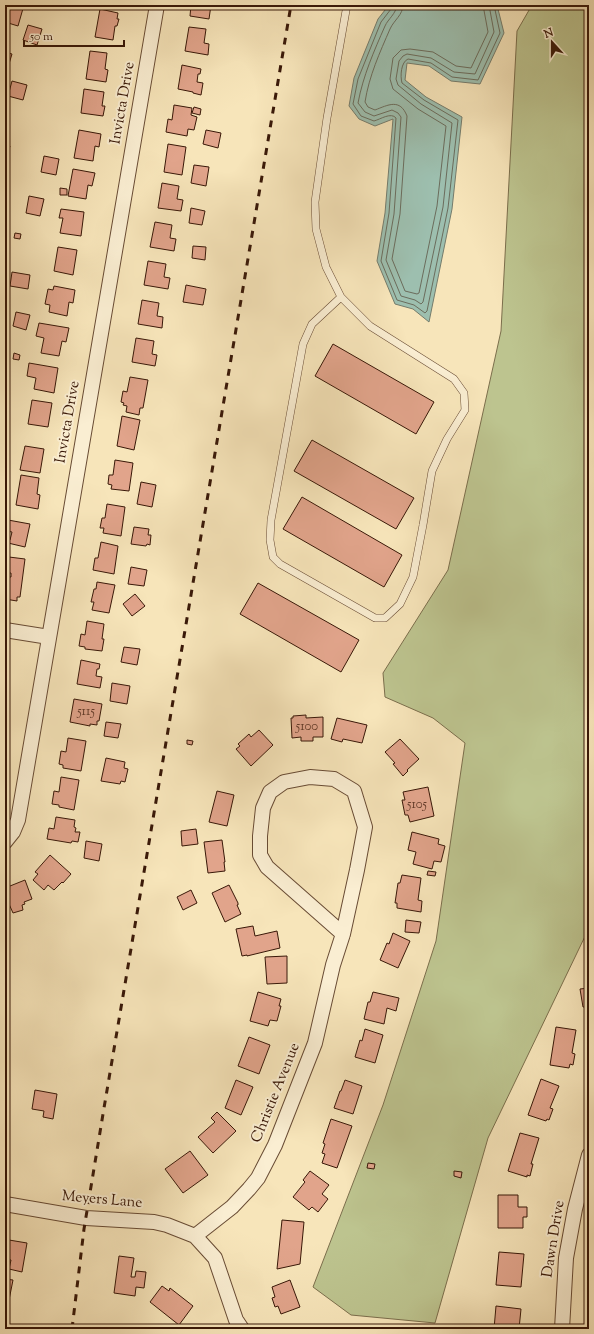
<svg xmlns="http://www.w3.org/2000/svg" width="594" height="1334" viewBox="0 0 594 1334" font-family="'Sorts Mill Goudy',serif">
	<rect width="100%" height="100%" fill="#f7e5ba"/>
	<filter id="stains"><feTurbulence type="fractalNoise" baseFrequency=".005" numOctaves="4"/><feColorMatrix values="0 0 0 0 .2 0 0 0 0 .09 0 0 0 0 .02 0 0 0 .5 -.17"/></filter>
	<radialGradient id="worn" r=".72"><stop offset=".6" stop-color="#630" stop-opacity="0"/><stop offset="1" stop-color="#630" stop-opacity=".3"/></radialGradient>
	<path fill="#bdc48f" stroke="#7b6e4c" d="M532,5H589V928L488,1138L435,1323L351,1315L313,1287L383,1105L436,941L465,743L433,718L385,697L383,673L448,570L501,331L517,31Z"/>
	<path fill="#9dbfaf" stroke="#757c6c" d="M389,5H497L504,33L480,84L451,81L429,66L407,63L405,80L426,97L462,117L452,209L429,322L413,309L395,304L377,261L385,213L393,119L375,126L359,119L349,106L354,78L378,19Z"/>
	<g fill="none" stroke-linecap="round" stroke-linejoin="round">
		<path stroke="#6b6c5c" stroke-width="1" d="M392,5L391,9L381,22L358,79L353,104L361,116L374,121C381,119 391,112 396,118L389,213L381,261L397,300L414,305L425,313L427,311L448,208L458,120L424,100L402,83C400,76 401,62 408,59L431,63L452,77L478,80L500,33L494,5
			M397,5C396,14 388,19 385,26C374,51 363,76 358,103L365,112L374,116L392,110L398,113L401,117L394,214L386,260L401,296L415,300L421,304L423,302L443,207L452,123L421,104L398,85L396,79L399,61L403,56L407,54L431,58L454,72L475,74L494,32L489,5
			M403,5C403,15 394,20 390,29C380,52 369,76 365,102L368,107L375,110C388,105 400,98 407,116L400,214L392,259L405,291L417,294L419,293L437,206L446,126L418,109L393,89L390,79L393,58L401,50L410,49L433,52L456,66L471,68L488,32L483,5"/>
	</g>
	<path fill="#e1a48b" stroke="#391808" d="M5,5H24L18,26L5,22Z
		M61,5H75V9L61,7Z
		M191,5H211L209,19L190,16Z
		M100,9L118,13L117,19H119L117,26H115L113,40L95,37Z
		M28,25L42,29L37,45L23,40Z
		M189,27L206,29L204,43L209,44L208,55L185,51Z
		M90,51L107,53L105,69L108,70L106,82L86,79Z
		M5,52L12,54L5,77Z
		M182,65L201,69L200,74H198L197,82L203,83L201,95L193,93V92L178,89Z
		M12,81L27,85L23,100L8,96Z
		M84,89L104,92L102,106H105L103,116L81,113Z
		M174,105L192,108L191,115L197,117L194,130L188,129L187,136L166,132L168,119L172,120Z
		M194,107L201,109L200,115L192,113Z
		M79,130L101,134L99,147L95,146L93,161L74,158Z
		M206,130L221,133L218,148L203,144Z
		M5,144L10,146L6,159L5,158Z
		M168,144L186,147L182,175L164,172Z
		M44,156L59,159L56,175L41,172Z
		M194,165L209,167L206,186L191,183Z
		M73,169L95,173L92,186L88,185L86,199L68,196Z
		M162,183L179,186L177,199L183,200L181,211L158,208Z
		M60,188L67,189V195H60Z
		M29,196L44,199L40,216L26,213Z
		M191,208L205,211L202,225L189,223Z
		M61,209L84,212L81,236L60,233L63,218H59Z
		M155,222L172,225L170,238L176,239L174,251L150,247Z
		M15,233L21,234L20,239L14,238Z
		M193,246L206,247L205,260L192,258Z
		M58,247L77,250L73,275L54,271Z
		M148,261L166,264L164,277L170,278L168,289L144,285Z
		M12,272L30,275L28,289L10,286Z
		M186,285L206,289L203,305L183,302Z
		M54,286L75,290L73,303L69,302L67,316L49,312L50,305L45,304L48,289L53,290Z
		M142,300L159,303L157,316L163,317L162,328L138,324Z
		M16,312L30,315L26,330L13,326Z
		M39,323L69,328L66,342L62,341L59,356L41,353L44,338L36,336Z
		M136,338L154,341L152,354L157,355L155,366L132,362Z
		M333,344L434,402L416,434L315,376Z
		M14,353L20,355L19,360L13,359Z
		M29,363L58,368L54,393L34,389L36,378L27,376Z
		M130,377L148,380L143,408H140L139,415L126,412L127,406L123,405L124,403L121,402L123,391L127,392Z
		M32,400L52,403L48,427L28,424Z
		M122,416L140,420L134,450L117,446Z
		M312,440L414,498L396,529L294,471Z
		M25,446L44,449L40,473L20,470Z
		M115,460L133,463L129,491L111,489L112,485L108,484L109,475H113Z
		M21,475L39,478L37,494L40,495L38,509L16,505Z
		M141,482L156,485L152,507L137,504Z
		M302,497L402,555L384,587L283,529Z
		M107,504L125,507L121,536L103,533L104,528H100L102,518H105Z
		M8,520L30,524L25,547L8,543L9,539L10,540L12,532L6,531Z
		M134,527L149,529L148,535H151L150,545L147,544L146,546L131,544Z
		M101,542L118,546L114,574L93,570L95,558H98Z
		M9,557L25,559L20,597H17V601L5,599V577H11V573H6Z
		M131,567L147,570L144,586L128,584Z
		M97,582L115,585L109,613L92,610L94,602H91L94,589H96Z
		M258,583L359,640L341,672L240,614Z
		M135,594L145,606L132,616L123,604Z
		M87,621L104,624L102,639H104L102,651L85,649V647L79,646L81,634L85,635Z
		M124,647L140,649L137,665L121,662Z
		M81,660L100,664L99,669H97L96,676L102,677L100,688L77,684Z
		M5,668H7L5,682Z
		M112,683L130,686L127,704L110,701Z
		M74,699L102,704L99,721H97V725L90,724V726L70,722Z
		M306,715V718L323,717V737H313V741H301V737L292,738L291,718H293V716Z
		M337,718L367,725L362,743L343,739L342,742L331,739Z
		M106,722L121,724L118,738L104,736Z
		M259,730L273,745L251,766L236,749L240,746L238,744L249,734L251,737Z
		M68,738L86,741L81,771L63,768V765L59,764L61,751L66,752Z
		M400,739L419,759L407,770L408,771L403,776L393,764L395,763L385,752Z
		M187,740L193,741L192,745L187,744Z
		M106,758L125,762L124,768L128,769L125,782L121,781L120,784L101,781Z
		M61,777L79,780L74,810L59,807V805L52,804L54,791L59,792Z
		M428,787L434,816L410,822L408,815H405L402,800H405L403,792Z
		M217,791L234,795L227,826L209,822Z
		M56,817L75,820L74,827L76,828L75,832H80L78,842L72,841L71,843L47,839L49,828L54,829Z
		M196,829L198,844L182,846L181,831Z
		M412,832L439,839L438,844L445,846L441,862L434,861L432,869L413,864L416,852L408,850Z
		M222,840L225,862H224L225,871L208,873L204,842Z
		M86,841L102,844L99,861L84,858Z
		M50,855L71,874L63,883L62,882L54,890L48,885L44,890L33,880L38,874L35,872Z
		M428,871L436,872L435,876L427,875Z
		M402,875L421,878L418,900L422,901L421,912L397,908V903H395L398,883H400Z
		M25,880L32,899L24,902L25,904L22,905L23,910L13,913L5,895V888Z
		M229,885L238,903V905H237L241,914L225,922L212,893Z
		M191,890L197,903L183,910L177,897Z
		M406,920L421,922L419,933L405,932Z
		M253,926L255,936L277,931L280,948L247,956V955L242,956L236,929Z
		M393,933L410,941L398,968L380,960L387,943L389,944Z
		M287,956V983L267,984L265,957Z
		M589,988V1011L588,1007H583L580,989Z
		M258,992L281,999L279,1006H281L277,1021L270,1020L268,1026L250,1021Z
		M373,992L399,998L396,1011L387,1008L384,1024L364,1019L368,1002H370Z
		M556,1027L576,1030L572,1053L575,1054L573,1065L570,1064L569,1068L550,1065Z
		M365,1029L383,1035L375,1063L355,1057L360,1040L362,1041Z
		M249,1037L270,1045L259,1074L238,1066Z
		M541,1079L559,1086L550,1108L553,1109L549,1120L547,1119L546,1121L528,1115Z
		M236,1080L253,1087L241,1115L225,1108Z
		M345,1080L362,1086L353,1114L334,1108L340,1091H341Z
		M35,1090L57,1094L53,1119L43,1117L44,1111L32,1109Z
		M217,1112L236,1131L213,1153L198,1137L215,1122L211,1118Z
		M331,1119L352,1126L337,1168L322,1163L325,1154L322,1153L325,1144L323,1143Z
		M520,1133L539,1138L531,1164H533L530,1176L527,1175V1177L508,1171Z
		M190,1151L208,1175L183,1193L165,1169Z
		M368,1163L375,1164L374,1169L367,1168Z
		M310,1171L329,1185L322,1194L328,1199L318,1212L312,1207L309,1210L293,1197L305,1182L303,1180Z
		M454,1171L462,1172L461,1178L454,1176Z
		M498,1195H518V1207H527V1217H523V1228H498Z
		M282,1220L304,1222L300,1264L277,1269Z
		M9,1240L27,1243L22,1272L9,1269L11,1260L5,1259Z
		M499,1252L524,1254L521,1287L496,1285Z
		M119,1256L134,1258L131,1277H135L136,1271L146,1272L144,1288L136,1287L135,1296L114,1293Z
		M5,1279L13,1280L9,1300L5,1299Z
		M290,1280L300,1307L281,1314L278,1306L275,1307L272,1298L275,1297L272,1287Z
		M162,1286L169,1291L170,1288L193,1306L179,1325L150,1302Z
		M496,1306L521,1309L519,1329H494Z"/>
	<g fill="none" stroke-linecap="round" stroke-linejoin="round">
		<defs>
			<path id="service" d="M341,297L312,324L303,344L271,520L270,540L273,557L280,564L375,618H385L400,604L413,577L423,525L432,471L447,439L465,410L464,393L454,379L370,326L341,297L326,267L316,229L315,202L327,118L347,5"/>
			<path id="minor" d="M5,630L49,637
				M5,842L13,832L18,820L157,5
				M5,1204L86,1218L154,1222L167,1225L195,1236L215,1258L236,1320L242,1329
				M195,1236L232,1207L249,1189L258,1178L275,1145L315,1043L333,965L343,934L357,870L365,827L354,791L334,779L310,777L284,782L270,792L263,808L260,836V855L267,867L343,934
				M562,1329L566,1258L575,1209L589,1155"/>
		</defs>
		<use href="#service" stroke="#684b34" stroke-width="8"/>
		<use href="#minor" stroke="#684b34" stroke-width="16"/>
		<use href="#service" stroke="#faeed2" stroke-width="7"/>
		<use href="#minor" stroke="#faeed2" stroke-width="14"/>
		<path stroke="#391808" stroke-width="3" stroke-dasharray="7 7" stroke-linecap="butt" d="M72,1329L84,1229L104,1108L291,5"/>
	</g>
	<g text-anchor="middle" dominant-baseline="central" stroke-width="4" stroke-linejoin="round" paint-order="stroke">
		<g font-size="13" fill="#633b29">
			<text x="86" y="712">5115</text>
			<text x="307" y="727">5100</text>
			<text x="417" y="805">5105</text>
		</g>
		<g font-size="15" fill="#391808" stroke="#faeed2">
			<text transform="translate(123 103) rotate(-80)">Invicta Drive</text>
			<text transform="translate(68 422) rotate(-80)">Invicta Drive</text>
			<text transform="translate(276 1093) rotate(-68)">Christie Avenue</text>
			<text transform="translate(102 1200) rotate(5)">Meyers Lane</text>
			<text transform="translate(554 1239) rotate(-81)">Dawn Drive</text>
		</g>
	</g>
	<rect width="594" height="1334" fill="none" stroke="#f7e5ba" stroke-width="20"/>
	<rect x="6" y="6" width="582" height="1322" fill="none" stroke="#391808" stroke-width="2"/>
	<rect x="10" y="10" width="574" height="1314" fill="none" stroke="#391808"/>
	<g transform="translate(552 42) rotate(339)" stroke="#faeed2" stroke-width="3" paint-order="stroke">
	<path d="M0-3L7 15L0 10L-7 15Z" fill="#391808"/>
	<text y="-6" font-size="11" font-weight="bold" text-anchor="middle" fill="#391808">N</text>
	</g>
	<path d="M24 40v6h100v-6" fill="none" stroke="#391808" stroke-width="2"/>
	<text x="30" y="40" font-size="12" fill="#391808" stroke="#faeed2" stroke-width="3" paint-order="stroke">50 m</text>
	<rect width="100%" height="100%" filter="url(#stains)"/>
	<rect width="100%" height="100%" fill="url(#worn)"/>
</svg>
